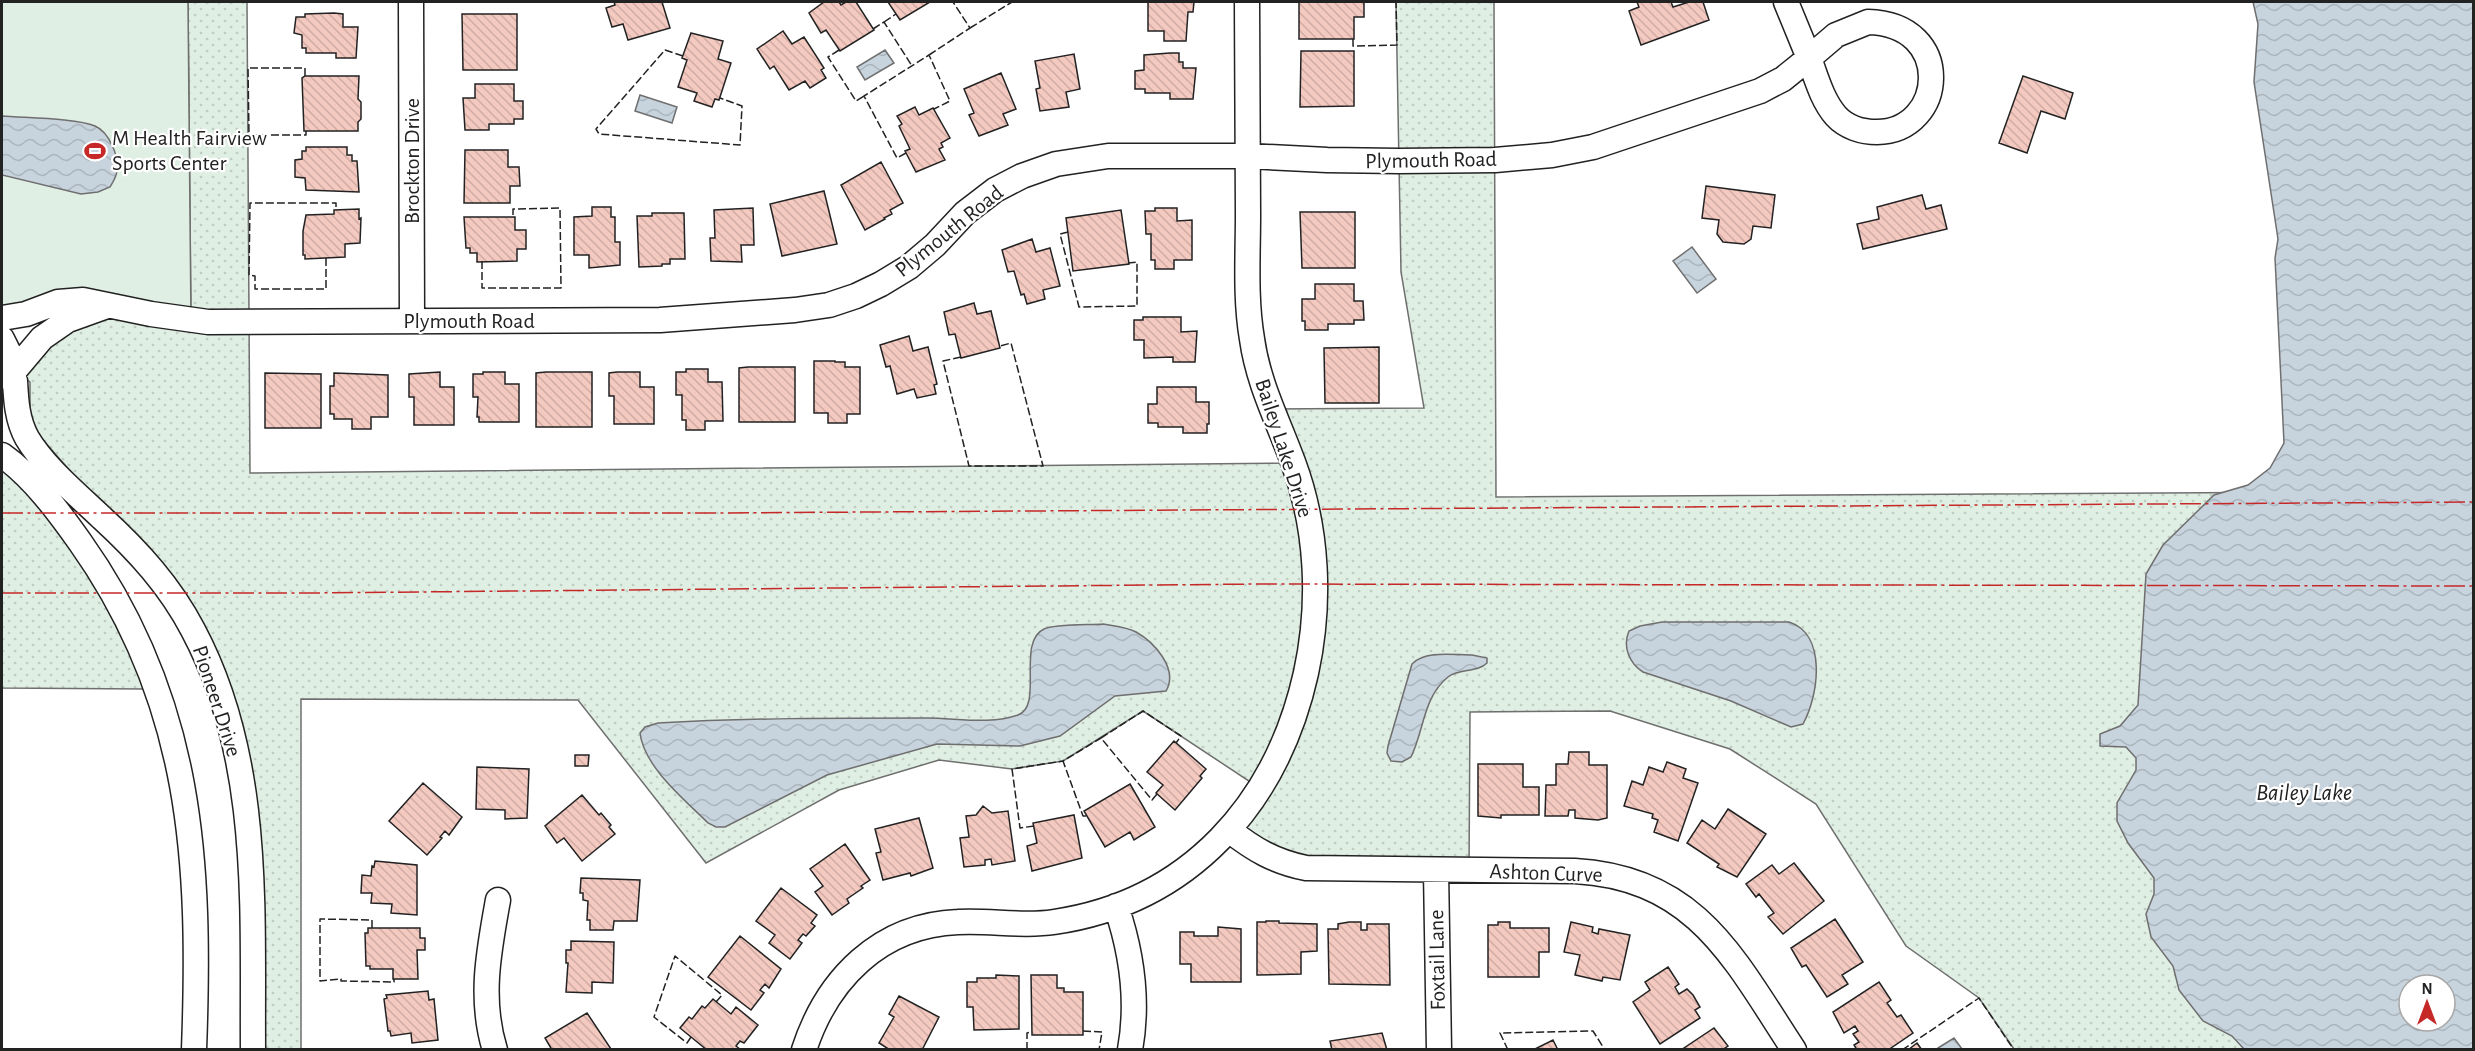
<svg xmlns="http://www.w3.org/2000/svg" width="2475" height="1051" viewBox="0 0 2475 1051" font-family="'Alegreya Sans',sans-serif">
	<defs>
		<pattern id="park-dots" width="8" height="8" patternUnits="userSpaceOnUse" patternTransform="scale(1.5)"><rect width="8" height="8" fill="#e0efe3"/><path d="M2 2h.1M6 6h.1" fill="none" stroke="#c0cdc2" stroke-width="1.8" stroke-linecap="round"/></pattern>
		<pattern id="water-waves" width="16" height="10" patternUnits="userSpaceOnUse" patternTransform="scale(1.5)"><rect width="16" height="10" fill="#c7d3dd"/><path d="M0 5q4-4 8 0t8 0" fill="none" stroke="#abb5bd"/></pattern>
		<pattern id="building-back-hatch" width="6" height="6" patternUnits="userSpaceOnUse" patternTransform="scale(1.5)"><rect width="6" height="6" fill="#f3c9c0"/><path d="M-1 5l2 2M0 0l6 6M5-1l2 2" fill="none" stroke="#d0aca5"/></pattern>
	</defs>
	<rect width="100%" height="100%" fill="#fff"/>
	<path fill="url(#park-dots)" stroke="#6f6f6f" stroke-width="1.5" fill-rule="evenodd" d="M188,2H247L250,473L1293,463L1270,409L1424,408L1401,272L1396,2H1494L1496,497L2473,491V1049H2014L1979,998L1906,946L1816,804L1730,749L1610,711L1470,712L1469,871L1330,870L1229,830L1261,789L1143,711L1063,761L1012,769L939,760L839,790L706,863L578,700L301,699V1049H265L263,869L254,784L171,574L144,543L71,472L38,434L30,413V382L15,370L107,306L191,321ZM2409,985H2445V1021H2409Z
		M2,469C67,529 111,608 145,689L2,688Z"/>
	<path fill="#e0efe3" stroke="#6f6f6f" stroke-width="1.5" d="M2,2H188L191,321L151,314L2,318Z"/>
	<path fill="url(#water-waves)" stroke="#6f6f6f" stroke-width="1.5" fill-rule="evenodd" d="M2253,2H2473V1049H2244L2232,1036L2203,1021L2179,990L2173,966L2151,937L2146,914L2154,894V878L2128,843L2117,821V803L2136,770V758L2126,747L2100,746V734L2120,726L2138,705L2146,574L2163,545L2214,495L2248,485L2270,468L2284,443L2275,258L2278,239L2254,82L2258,24ZM2409,985H2445V1021H2409Z
		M885,50L894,63L865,80L857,67Z
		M640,95L677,107L672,123L635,111Z
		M2,116C24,118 77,118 95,126C109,132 119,156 117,170C117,176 113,182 110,187L98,192L81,194L2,175Z
		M1692,247L1716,279L1697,293L1673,261Z
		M1662,622H1789C1827,634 1819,695 1803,724L1791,727L1731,701L1643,672C1630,664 1622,647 1629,631L1640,626Z
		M1103,624C1114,626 1127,627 1136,632C1154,642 1179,669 1166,691L1115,696L1060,736L1020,746L937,744L827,775L725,827H716L708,823C685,800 644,767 640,733L645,727L658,723C747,718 838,718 927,718C957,718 990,725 1018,715C1044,706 1016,642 1044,629C1054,624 1090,625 1103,624Z
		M1472,655L1487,658V663C1477,673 1459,668 1448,677C1423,697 1424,731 1411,757L1402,762L1391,761L1387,753L1388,746L1412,664C1425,650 1454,655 1472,655Z
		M1954,1038L1962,1049H1939L1938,1048Z"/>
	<path fill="url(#building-back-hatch)" stroke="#222" stroke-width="1.5" d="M614,2H662L670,28L628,40L623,24L612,27L606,8L615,5Z
		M824,2H839L841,5L846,2H856L874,30L840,51L826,30L821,33L809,13Z
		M888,2H930L900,20Z
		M1148,2H1194L1193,12H1188L1186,41H1164V31H1148Z
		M1299,2H1364V17H1354V39H1299Z
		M1637,2H1671L1673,7L1689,2H1703L1709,20L1641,45L1629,11L1639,7Z
		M334,13L343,14V27H358L356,58H336V53H306V48H302V35L294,33L296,17H305V14Z
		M462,14H517V70H463Z
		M783,31L792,44L804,37L824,68L821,70L826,78L810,88L805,81L789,90L774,66L770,69L757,49Z
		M691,33L723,41L718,59L731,63L719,100L715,99L712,107L694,101L697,93L678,87L687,60L682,58Z
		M1301,51H1354V106L1300,107Z
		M1170,53H1179V62H1183V68H1196L1193,99H1170V93H1145V89H1135V71L1144,70V55Z
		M1074,54L1080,89L1066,92L1069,107L1040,111L1036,89L1040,88L1035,61Z
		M1001,73L1016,109L1003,114L1008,125L979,136L969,115L974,113L964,89Z
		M305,76H359L358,99L361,102V119L358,122V131H304L302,78Z
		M2023,76L2073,93L2065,119L2041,111L2027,153L1999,143Z
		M475,84H514V101H523V119H514V124H489V130H465L463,98H475Z
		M915,107L919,115L933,108L950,138L941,143L943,147L939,149L945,160L916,172L905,151L910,149L899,126L902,124L897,116Z
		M306,147H347V155H352V161H357L359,192L306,190L305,178L295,177V160L302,159V151H306Z
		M465,150H508V167H519L520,186H510V203H464Z
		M881,162L903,203L890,210L892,214L884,218L885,219L865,230L841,185Z
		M1706,186L1775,195L1771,228L1753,226L1751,239L1744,244L1723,242L1717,234L1719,220L1702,218Z
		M824,191L837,244L782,256L770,204Z
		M1922,195L1926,209L1941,205L1947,229L1863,249L1857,224L1879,219L1877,207Z
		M592,207H611V217H615V242H620V265L589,268V255H574V217L592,216Z
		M753,208L754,245H741L742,262L711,261L710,238H715L714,210Z
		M1155,208H1177V221L1192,220V260H1174V269H1155V260H1151V234H1146L1145,211H1155Z
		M359,209V219L361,218L360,243L345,244V257L305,259V255H303V231L306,215L334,214V210Z
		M1121,210L1129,264L1073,271L1066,218Z
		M1300,212H1355V268H1302Z
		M652,213H684L685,259H670V264H662V266L639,267L637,216H652Z
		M464,217H515V230H526V249H517V261L477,262V253H470V248H466Z
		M1032,239L1036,252L1050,248L1060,286L1043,290L1045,299L1027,304L1024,294L1021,295L1014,271L1008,272L1002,250Z
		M1315,284H1354V301H1363L1364,320H1354V324H1328V330H1305V321H1302V299H1315Z
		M974,303L977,314L991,311L1000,348L961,358L955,334L949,335L944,312Z
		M1143,317H1181V332L1197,331L1195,362H1173V357L1144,358V340H1134V320H1143Z
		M909,336L913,351L928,347L937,384L934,385L936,394L917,398L914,389L897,394L890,366L886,367L880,345Z
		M1379,347V403H1325L1324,348Z
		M814,361H835V362H845V367H860V414H847V423H828V413H814Z
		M748,367H795V422H739V368Z
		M686,369H708V382H722L723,421H705V430H686V420H682V395H676V372H686Z
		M440,372V387H454V425H414V397H409V374Z
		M483,372H505V384H519V422H479V417H477L478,397H473V374H483Z
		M546,372H592V427H536V373Z
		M617,372H640V387H654V424H614V396H609V373Z
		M265,373L321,374V428H265Z
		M334,373L388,375V417H371V429H352V419H334V414H330V386H334Z
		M1157,387H1196V402H1209V424H1207V433H1183V427H1158V423H1148V404H1157Z
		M1174,741L1206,769L1200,776L1202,778L1175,810L1156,793L1163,785L1147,772Z
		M1569,752H1589V765H1607V818L1598,820L1575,818V810H1569L1568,816H1545L1546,785H1556V764H1568Z
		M575,755H589L588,766H575Z
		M1667,762L1686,769L1683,778L1698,783L1678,841L1654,832L1658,820L1652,818L1653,814L1624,806L1632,781L1643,785L1649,767L1663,772Z
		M1478,764H1523V787H1539V815H1501V818L1478,816Z
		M477,767L529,769L527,818L505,819V810L476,809Z
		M423,783L462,817L449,835L445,831L440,837L442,838L427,855L389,821Z
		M1130,784L1155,827L1134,840L1130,832L1105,847L1084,811Z
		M582,795L599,815L601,813L611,825L609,827L615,834L582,861L564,838L557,843L545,826Z
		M983,806L992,813L1008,811L1015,861L992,865L991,859L985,860V865L964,867L960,838L969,837L966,816L976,815Z
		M1728,809L1766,834L1737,877L1717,867L1719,864L1687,843L1702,820L1715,829Z
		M1074,815L1082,858L1032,871L1027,846L1037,843L1033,823Z
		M919,818L933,868L911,876L910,873L883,880L876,853L881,852L875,829Z
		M845,844L870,880L861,886L863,888L847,899L849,903L832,915L815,892L823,886L810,869Z
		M375,861L417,865V915L391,913L392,904L371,903L372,893H361L362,875L371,876L372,866L374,867Z
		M1794,863L1824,901L1783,934L1768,917L1774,913L1759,894L1756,897L1746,884L1772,865L1779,874Z
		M581,878L640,880L637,921H614L613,930H590V920H587L588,901L583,900V893H580Z
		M781,888L817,915L811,923L815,926L806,936L803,934L798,940L802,943L790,959L769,943L775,935L756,921Z
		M1835,919L1863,962L1842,975L1848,984L1827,997L1806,965L1802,967L1791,948Z
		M1266,921H1279V923L1317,924V951L1301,952V974L1257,975V922H1266Z
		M1349,922H1361V930H1367V924H1389L1390,985L1329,984L1328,929H1338V924Z
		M1498,922H1510V928H1549V952H1539V977H1488V925H1498Z
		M1571,922L1593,927L1592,932L1598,934L1599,929L1630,935L1620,980L1603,977L1602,981L1575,975L1580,955L1564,952Z
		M1218,927L1241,929V982H1191V964H1180V932H1194V936H1218Z
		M368,928H420V938H425V950H417L418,979H393V969H370V966H366L365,933H368Z
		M740,936L781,969L769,988L765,984L760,990L764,993L751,1010L708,977Z
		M571,941L614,942L613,983L592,982V993L566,992L568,963H566V950H571Z
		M1668,967L1679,984L1675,987L1679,994L1687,989L1693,995L1700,1007L1695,1010L1700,1018L1660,1044L1633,1002L1650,990L1645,982Z
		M996,975L1019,976V1029L974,1030L973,1007H967V982H977V978H996Z
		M1031,975H1057V988H1064V992H1083V1035H1032Z
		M1879,982L1891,1000L1887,1003L1897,1017L1901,1015L1913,1033L1888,1050H1857L1854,1045L1859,1042L1853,1034L1858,1031L1855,1026L1844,1033L1833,1012Z
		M428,991L429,1000L434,999L438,1040L412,1043L411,1033L391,1036L390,1031H388L384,999L387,998L386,995Z
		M899,996L939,1017L922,1050H890L879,1043L894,1017L889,1014Z
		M713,999L731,1014L736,1007L758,1025L744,1043L740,1041L736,1046L741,1050H707L680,1028L689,1017L692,1019L702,1006L705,1008Z
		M587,1013L611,1049L552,1050L545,1038Z
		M1714,1028L1728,1046L1722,1050H1681Z
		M1382,1033L1387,1050H1332L1330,1041Z
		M1553,1040L1558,1050H1533Z
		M1917,1043L1922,1050H1908Z"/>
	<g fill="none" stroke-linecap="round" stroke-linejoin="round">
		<defs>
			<path id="minor" d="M411,2L412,321
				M1868,22C1955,24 1946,131 1877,132C1862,132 1846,127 1836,116C1822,100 1816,77 1809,58L1836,35Z
				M2,318L26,314L58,302L83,300L151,314L208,322L660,320L795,310L829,305L856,296L881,284L909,267L935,245L965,213L995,190L1022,176L1056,164L1108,156H1248L1327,160L1399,161L1495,160L1552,155L1593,147L1760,91L1783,79L1809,58L1786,2
				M2,339L14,363V383
				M15,370L42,338L68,320L107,306
				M15,381C16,400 17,420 27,438C44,467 78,495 102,518C138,551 170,586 193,630C262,759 252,909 253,1050
				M2,455C33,477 58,511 80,542C193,701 201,862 194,1050
				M1229,830C1253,849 1275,862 1306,868L1575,871C1697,878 1734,959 1794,1050
				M1436,871L1439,1050
				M1116,906C1132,953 1139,1000 1130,1050
				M495,1050C479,999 489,950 498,900
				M804,1050C827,979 880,925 958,922C990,920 1022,927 1054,922C1190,902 1277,803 1306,673C1321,604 1318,529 1293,462C1278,421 1258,383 1252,339C1245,298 1248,256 1248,215C1248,144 1247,73 1247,2"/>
		</defs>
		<use href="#minor" stroke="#222" stroke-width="27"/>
		<use href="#minor" stroke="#fff" stroke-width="24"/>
		<path stroke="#222" stroke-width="1.5" stroke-dasharray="8 3" stroke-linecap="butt" d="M884,22L896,14
			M970,28L1012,2
			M873,29L884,22L912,66
			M1353,39V46L1397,45L1396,2
			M839,50L828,57L856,101L864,96
			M929,55L970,28L953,2
			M683,56L665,50L596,129L599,134L740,145L742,106L720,98
			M305,76V68H248L249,135H306V131
			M906,153L897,158L864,96L929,55L950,101L934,109
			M1068,232L1060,234L1079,307L1137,306V262L1128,263
			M326,258V289H255V276L249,275L250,203H336V210
			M482,261V288H561L560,208L513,209V217
			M961,357L943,361L969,466H1043L1011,343L1000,346
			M1157,794L1152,800L1101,738L1143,711L1181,736L1176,743
			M1086,816H1083L1063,761L1101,738
			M1034,826L1020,828L1012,769L1063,761
			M372,928V920L320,919V981L341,979V981L394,982V979
			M1083,1031L1102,1032L1099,1050
			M691,1037L687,1043L654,1017L675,956L722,995L716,1002
			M1027,1050V1033L1032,1032
			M1508,1050L1500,1033L1593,1031L1605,1050
			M1902,1050L1979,998L2014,1050"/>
		<path stroke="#c62828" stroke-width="1.5" stroke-dasharray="21 4.5 3 4.5" stroke-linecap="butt" d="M2,513H708L2474,502
			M2,593H309L1260,584L2474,586"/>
	</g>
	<defs>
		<symbol id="stadium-bare" viewBox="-9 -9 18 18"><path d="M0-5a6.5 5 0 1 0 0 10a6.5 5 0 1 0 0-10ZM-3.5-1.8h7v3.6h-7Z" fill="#c62828" stroke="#fff" stroke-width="2.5" paint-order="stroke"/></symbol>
	</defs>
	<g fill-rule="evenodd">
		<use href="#stadium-bare" x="80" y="136" width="30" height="30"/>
	</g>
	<g text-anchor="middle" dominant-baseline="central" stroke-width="4.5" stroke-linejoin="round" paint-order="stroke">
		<g font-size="22" fill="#222" stroke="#fff" text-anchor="start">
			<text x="112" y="138">M Health Fairview<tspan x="112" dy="25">Sports Center</tspan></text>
		</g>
		<g font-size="22" fill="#222" stroke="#fff">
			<text transform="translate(1431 160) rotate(-1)">Plymouth Road</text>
			<text transform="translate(412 161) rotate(-90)">Brockton Drive</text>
			<text transform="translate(949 231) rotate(-39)">Plymouth Road</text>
			<text x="469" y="321">Plymouth Road</text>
			<text transform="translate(1284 448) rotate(72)">Bailey Lake Drive</text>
			<text transform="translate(217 701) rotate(72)">Pioneer Drive</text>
			<text transform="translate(1546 873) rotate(2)">Ashton Curve</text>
			<text transform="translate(1437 960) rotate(-91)">Foxtail Lane</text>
		</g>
		<g font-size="24" font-style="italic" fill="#222" stroke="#fff">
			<text x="2304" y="793">Bailey Lake</text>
		</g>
	</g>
	<rect width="2475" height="1051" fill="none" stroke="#222222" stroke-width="6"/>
	<g transform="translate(2427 1003)"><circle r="28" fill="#ffffff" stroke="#a7a7a7" stroke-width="1.5"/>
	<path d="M0-4.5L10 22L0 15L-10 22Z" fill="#c62828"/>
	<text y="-9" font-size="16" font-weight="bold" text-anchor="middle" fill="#222222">N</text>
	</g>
</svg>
